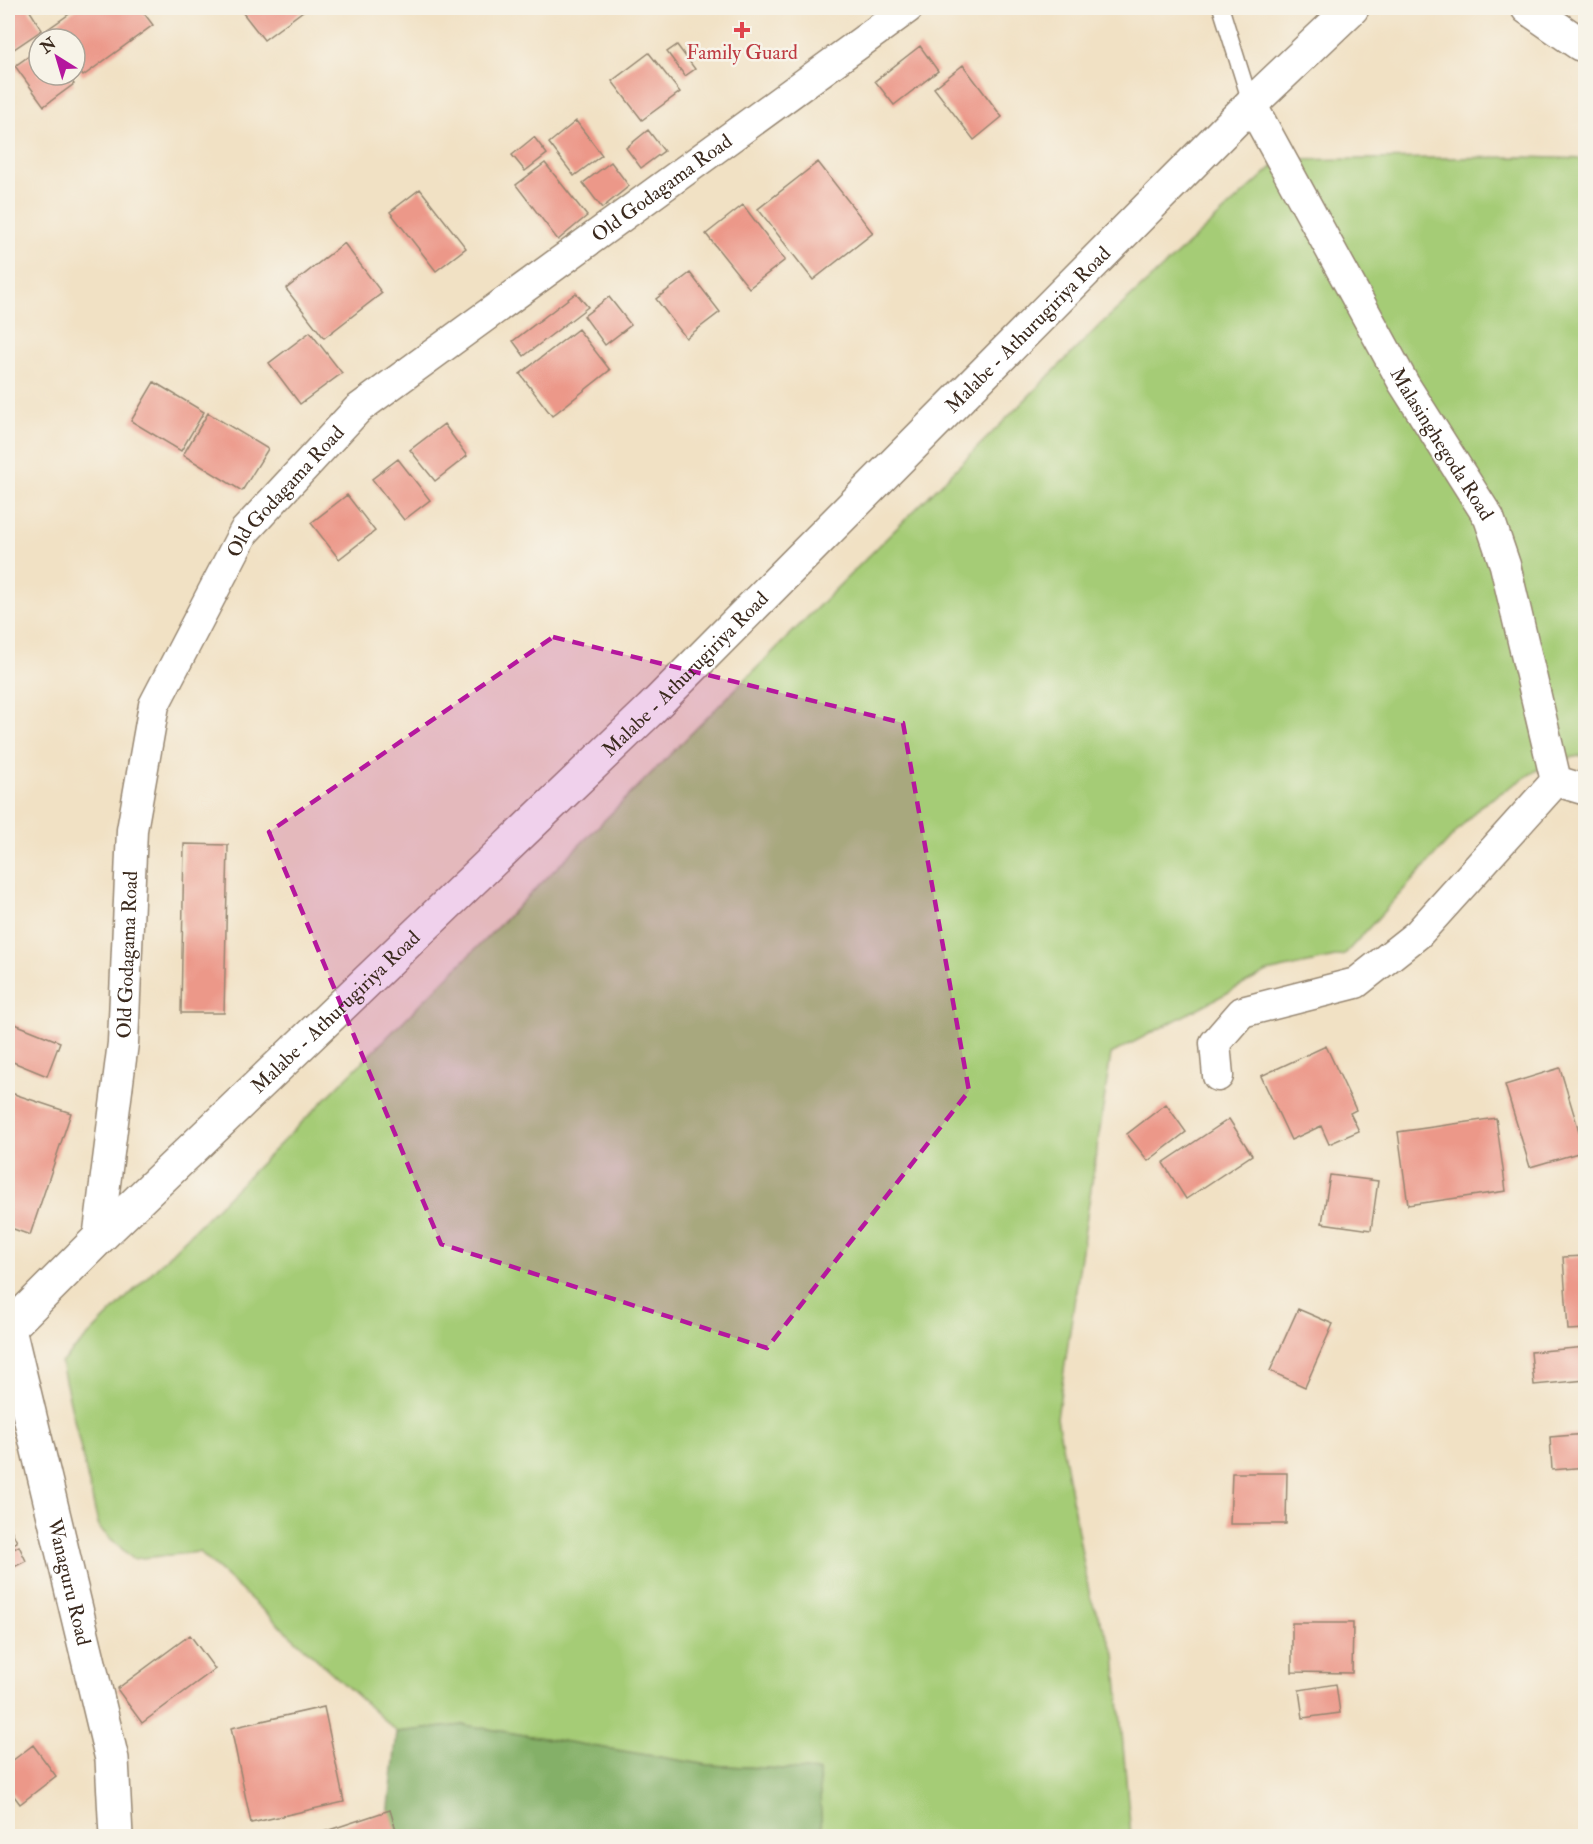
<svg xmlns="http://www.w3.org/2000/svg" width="1593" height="1844" viewBox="0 0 1593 1844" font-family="'IM FELL Double Pica',serif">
	<rect width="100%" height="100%" fill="#f7f3e8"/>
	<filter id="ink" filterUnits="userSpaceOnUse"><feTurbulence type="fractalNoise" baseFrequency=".0167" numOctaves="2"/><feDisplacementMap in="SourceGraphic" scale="12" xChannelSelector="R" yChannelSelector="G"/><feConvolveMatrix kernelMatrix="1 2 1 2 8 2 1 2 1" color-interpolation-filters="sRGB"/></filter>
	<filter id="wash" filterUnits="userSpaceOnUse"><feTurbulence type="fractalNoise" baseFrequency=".008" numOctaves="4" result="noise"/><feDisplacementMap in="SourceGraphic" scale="24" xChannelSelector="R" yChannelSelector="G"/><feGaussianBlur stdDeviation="1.35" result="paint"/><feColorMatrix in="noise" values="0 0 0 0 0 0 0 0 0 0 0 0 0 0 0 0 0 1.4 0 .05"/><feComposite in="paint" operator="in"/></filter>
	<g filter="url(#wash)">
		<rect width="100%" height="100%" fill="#f1e1c4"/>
		<path fill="#a5cc76" stroke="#707b4a" stroke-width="1.5" d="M1523,157L1585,159V755L1551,761L1480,806L1344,955L1267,972L1111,1054L1057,1418L1090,1597L1115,1654L1131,1836H822L818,1771L708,1765L464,1725L397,1732L199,1552L133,1559L99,1528L61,1363L1100,325L1280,160Z"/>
		<path fill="#84b067" stroke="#606d42" stroke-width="1.5" d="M464,1725L708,1765L819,1771L822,1836H386L397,1732Z"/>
		<g id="blocks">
			<path fill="#ec9889" d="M8,8H28L42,30L8,53Z
				M78,8H140L153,25L83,76L75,66V39H55L48,29Z
				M239,8H307L264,40Z
				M677,45L695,69L685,76L667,52Z
				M920,46L938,71L894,105L875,81Z
				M39,49V75H68L74,84L44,106L15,66Z
				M649,53L680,92L642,120L612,81Z
				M963,65L1002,117L974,140L934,88Z
				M576,121L602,155L574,176L549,143Z
				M648,130L664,151L641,168L626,148Z
				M534,137L547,154L525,171L512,155Z
				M611,162L629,186L602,208L583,183Z
				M818,162L873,233L813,280L758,209Z
				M545,163L587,216L558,240L516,185Z
				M420,189L466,248L436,271L390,212Z
				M743,205L785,260L749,288L706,234Z
				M344,243L382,293L324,338L286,289Z
				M690,273L720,312L686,338L656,299Z
				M576,293L588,307L524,356L513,341Z
				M609,297L631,325L605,345L584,316Z
				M578,329L610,370L552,416L520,374Z
				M310,332L342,373L300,404L269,363Z
				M154,382L204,412L181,451L131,421Z
				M208,413L268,449L242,491L183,455Z
				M444,424L467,456L435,481L410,450Z
				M398,459L430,500L404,520L372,479Z
				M347,495L375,531L339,559L311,523Z
				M184,844L228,845L224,1013H181Z
				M10,1022L60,1042L47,1076L8,1060V1027Z
				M1326,1046L1356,1110L1350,1113L1359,1131L1329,1144L1321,1126L1291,1140L1261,1076Z
				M1560,1068L1585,1151L1530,1167L1505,1085Z
				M8,1092L71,1113L30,1235L8,1227Z
				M1166,1104L1186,1132L1148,1161L1127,1134Z
				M1496,1118L1506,1191L1408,1205L1398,1132Z
				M1229,1119L1252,1155L1186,1199L1163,1163Z
				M1330,1175L1378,1181L1371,1230L1322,1223Z
				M1586,1256V1329L1568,1330L1563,1257Z
				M1298,1309L1333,1324L1305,1387L1270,1371Z
				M1586,1347V1380L1534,1385L1531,1352Z
				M1586,1434V1467L1552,1470L1550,1437Z
				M1232,1473H1287L1286,1524H1230Z
				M8,1523L17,1542L8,1547Z
				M19,1546L26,1561L8,1570V1552Z
				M1292,1623H1353L1352,1673L1292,1672Z
				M190,1635L215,1669L142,1723L117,1689Z
				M1336,1684L1340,1713L1303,1718L1299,1690Z
				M324,1707L344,1802L251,1823L231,1728Z
				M33,1745L56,1776L20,1804L8,1788V1764Z
				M390,1810L398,1836H311Z"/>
		</g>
	</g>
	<g filter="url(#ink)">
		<use href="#blocks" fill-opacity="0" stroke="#968671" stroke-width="1.5"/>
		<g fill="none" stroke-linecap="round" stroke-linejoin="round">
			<defs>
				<path id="lane" d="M1221,8L1251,104"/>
				<g id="street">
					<path id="s1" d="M1251,104L1404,384L1489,518L1505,565L1556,781L1586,790"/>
					<path d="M1218,1076L1215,1043L1242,1012L1356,983L1418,934L1556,781"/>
					<path id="s2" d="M98,1239L123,1043L132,830L154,705L244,532L358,409L908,8"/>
				</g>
				<g id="secondary">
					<path id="s3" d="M9,1329L112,1759L116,1836"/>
				</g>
				<g id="primary">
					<path id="s4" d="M8,1329L98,1239L651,709L1251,104L1352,8"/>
				</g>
				<path id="highway" d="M1528,8L1580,44L1586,45"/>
			</defs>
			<use href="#lane" stroke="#968671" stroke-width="18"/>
			<use href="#street" stroke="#968671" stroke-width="33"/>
			<use href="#secondary" stroke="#968671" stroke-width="36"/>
			<use href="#primary" stroke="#968671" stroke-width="36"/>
			<use href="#highway" stroke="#968671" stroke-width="36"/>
			<use href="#lane" stroke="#fff" stroke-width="15"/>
			<use href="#street" stroke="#fff" stroke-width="30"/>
			<use href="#secondary" stroke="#fff" stroke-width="33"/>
			<use href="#primary" stroke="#fff" stroke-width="33"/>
			<use href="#highway" stroke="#fff" stroke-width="33"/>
		</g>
	</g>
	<path fill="#b5179e" fill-opacity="0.2" stroke="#b5179e" stroke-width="4.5" stroke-dasharray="12 8" stroke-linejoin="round" d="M553,637L903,723L969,1091L767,1348L441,1244L269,832Z"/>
	<path fill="#e0444e" stroke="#f7f3e8" stroke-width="2" d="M739 21h6v6h6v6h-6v6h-6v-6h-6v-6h6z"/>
	<g text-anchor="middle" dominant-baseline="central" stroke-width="5" stroke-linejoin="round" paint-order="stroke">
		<g font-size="20" fill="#be3a42" stroke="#f7f3e8">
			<text x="742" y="52">Family Guard</text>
		</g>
		<g font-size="20" fill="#3b2a1e" stroke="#f7f3e8">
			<text stroke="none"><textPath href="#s2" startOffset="1276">Old Godagama Road</textPath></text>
			<text stroke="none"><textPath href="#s4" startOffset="1428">Malabe - Athurugiriya Road</textPath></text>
			<text stroke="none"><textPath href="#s1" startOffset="390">Malasinghegoda Road</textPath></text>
			<text stroke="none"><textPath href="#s2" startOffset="790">Old Godagama Road</textPath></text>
			<text stroke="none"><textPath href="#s4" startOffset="942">Malabe - Athurugiriya Road</textPath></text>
			<text stroke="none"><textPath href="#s2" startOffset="286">Old Godagama Road</textPath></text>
			<text stroke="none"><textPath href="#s4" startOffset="456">Malabe - Athurugiriya Road</textPath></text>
			<text stroke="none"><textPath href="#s3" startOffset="260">Wanaguru Road</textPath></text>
		</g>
	</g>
	<rect width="1593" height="1844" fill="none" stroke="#f7f3e8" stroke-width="30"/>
	<g transform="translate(57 57) rotate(323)"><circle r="28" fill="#f7f3e8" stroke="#aca397" stroke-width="1.5"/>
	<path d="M0-4.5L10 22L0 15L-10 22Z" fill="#b5179e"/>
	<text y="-9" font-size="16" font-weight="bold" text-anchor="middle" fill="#3b2a1e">N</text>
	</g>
</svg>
